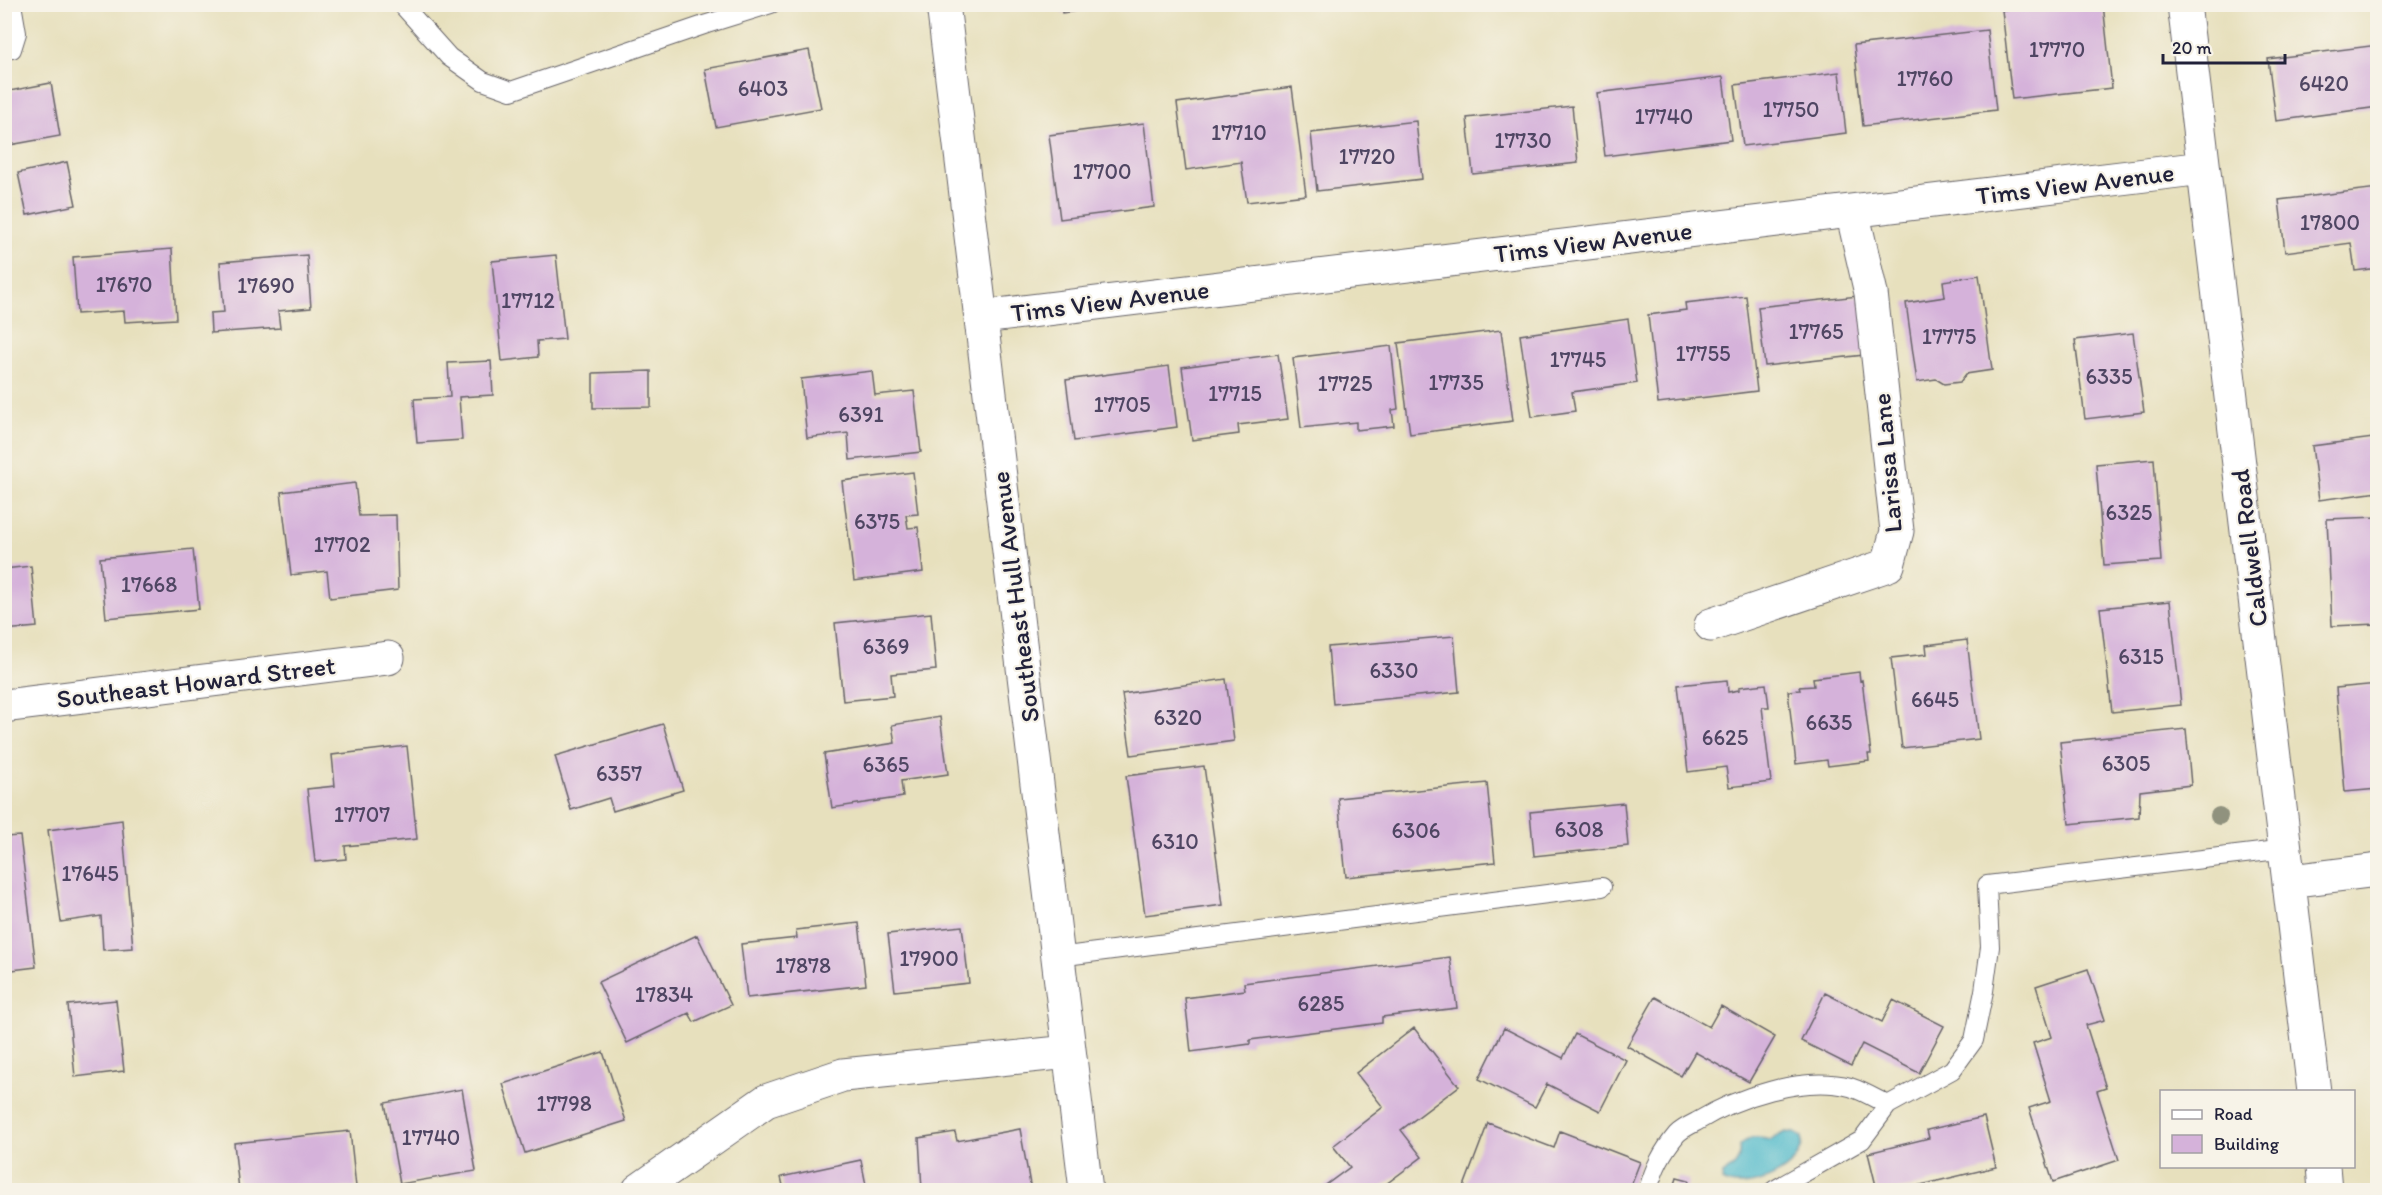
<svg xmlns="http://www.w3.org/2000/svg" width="2382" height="1195" viewBox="0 0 2382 1195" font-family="Itim,sans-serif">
	<rect width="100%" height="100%" fill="#f7f3e8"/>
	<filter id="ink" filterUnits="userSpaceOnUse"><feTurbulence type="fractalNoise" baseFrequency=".0167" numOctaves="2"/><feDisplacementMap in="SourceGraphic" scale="12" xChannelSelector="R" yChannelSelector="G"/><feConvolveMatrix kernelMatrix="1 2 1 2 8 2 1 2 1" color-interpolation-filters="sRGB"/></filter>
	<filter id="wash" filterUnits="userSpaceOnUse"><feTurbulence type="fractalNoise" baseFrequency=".008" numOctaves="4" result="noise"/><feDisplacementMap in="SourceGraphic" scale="24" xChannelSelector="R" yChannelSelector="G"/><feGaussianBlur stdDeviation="1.35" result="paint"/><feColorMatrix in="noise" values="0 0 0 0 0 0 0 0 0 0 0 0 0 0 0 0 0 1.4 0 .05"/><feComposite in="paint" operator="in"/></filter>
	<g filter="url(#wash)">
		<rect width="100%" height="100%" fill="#e7e0bd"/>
		<path fill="#4fbacb" stroke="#386e83" stroke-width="1.5" d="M1785,1132L1795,1133L1802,1137C1807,1170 1746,1195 1722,1181L1723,1175C1735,1165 1741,1163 1739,1146C1749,1136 1758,1137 1771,1140Z"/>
		<g id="blocks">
			<path fill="#d5b2da" d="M1061,4H1115V6L1062,13Z
				M2056,4H2103L2112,88L2012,99L2002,10Z
				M1987,30L1996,110L1863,126L1854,45Z
				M2378,45V107L2276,121L2268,59Z
				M809,50L821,108L716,127L705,69Z
				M1839,72L1846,133L1743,146L1735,85Z
				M1723,77L1731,140L1605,156L1597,93Z
				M51,83L60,136L4,146V92Z
				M1292,87L1306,195L1247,202L1241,162L1186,170L1177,103Z
				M1572,106L1578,163L1473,174L1467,118Z
				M1416,121L1422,179L1317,191L1311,133Z
				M1144,123L1154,207L1060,219L1049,135Z
				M67,162L76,205L27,215L18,173Z
				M2378,188V268L2355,271L2351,243L2285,252L2279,200Z
				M172,249L176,319L125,322L124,311L77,314L73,257Z
				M307,255L311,308L278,311L280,328L211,333L210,313L224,312L220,262Z
				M556,255L565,339L537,341L538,357L502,361L492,261Z
				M1979,275L1992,370L1966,374L1960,382L1944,384L1936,379L1917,382L1906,303L1945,297L1943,281Z
				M1867,295L1873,354L1765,366L1758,307Z
				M1746,296L1757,391L1658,403L1648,315L1686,310L1685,303Z
				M1628,319L1637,383L1572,392L1575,411L1532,417L1520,335Z
				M1501,330L1513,421L1410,434L1398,343Z
				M2133,333L2144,412L2085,419L2075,340Z
				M1391,346L1398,409L1392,410L1394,426L1356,430V422L1301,428L1293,358Z
				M1278,354L1288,419L1238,425L1239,434L1192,440L1182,367Z
				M491,361L493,395L459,397L462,440L417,443L414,399L450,397L448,363Z
				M1169,366L1177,427L1074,441L1066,380Z
				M651,371V407L593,408V373Z
				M872,371L875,395L914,391L921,452L850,460L848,433L807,438L801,379Z
				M2373,438L2378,468V492L2319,500L2312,446Z
				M2154,459L2161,561L2104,565L2096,464Z
				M913,472L918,514L906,515L908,528L918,527L923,572L854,581L842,481Z
				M355,483L359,516L396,515L398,590L330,598L327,571L291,575L281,492Z
				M2378,517V624L2332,626L2327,519Z
				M193,549L199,609L106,618L100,558Z
				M31,566L37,627L4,630V569Z
				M2170,601L2181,705L2112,712L2100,608Z
				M931,613L936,670L891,674L893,696L843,701L835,623Z
				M1454,636L1459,692L1333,704L1328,647Z
				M1967,640L1979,739L1902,748L1891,658L1927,654L1926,645Z
				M1859,672L1860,681L1862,680L1871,754H1868L1869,761L1828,766L1827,760L1796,764L1788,691L1800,690L1799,687L1814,686L1813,678Z
				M1226,679L1234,741L1131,755L1122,694Z
				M1727,680L1728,692L1739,690V687L1766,684L1769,707H1762L1771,782L1729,787L1726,767L1688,772L1678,685Z
				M2378,684V789L2345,792L2336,688Z
				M940,717L948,774L901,781L903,797L832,808L824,754L895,743L892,725Z
				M663,724L683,790L613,811L609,798L571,810L555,756Z
				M2186,729L2191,785L2140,791L2139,817L2069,824L2060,742Z
				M407,746L417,839L345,846L346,859L315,862L307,789L335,786L332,755Z
				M1204,766L1223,905L1145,915L1126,776Z
				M1487,783L1495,862L1346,877L1338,798Z
				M1624,803L1628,846L1534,856L1530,812Z
				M122,820L133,948L103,950L101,916L61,922L48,830Z
				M20,836L36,967L4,971V837Z
				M859,923L866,985L747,998L741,944L797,938L796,930Z
				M962,926L969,983L895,991L888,934Z
				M697,935L731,1005L694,1022L689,1013L627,1043L598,982Z
				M1450,957L1457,1008L1382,1017V1023L1250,1040V1044L1191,1052L1185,998L1245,990L1244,983Z
				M2088,969L2105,1020L2086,1025L2106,1088L2097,1091L2119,1160L2053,1182L2029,1108L2051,1101L2033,1043L2052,1037L2036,986Z
				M1825,993L1882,1022L1893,1000L1944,1026L1919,1073L1862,1044L1851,1066L1801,1041Z
				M1655,997L1709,1027L1721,1006L1775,1037L1749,1082L1695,1052L1681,1076L1627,1046Z
				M116,1000L124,1071L75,1077L68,1005Z
				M1414,1028L1459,1086L1401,1130L1422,1157L1378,1190H1319L1350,1167L1333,1146L1383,1107L1356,1073Z
				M1504,1028L1563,1058L1575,1034L1626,1060L1600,1111L1547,1084L1535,1107L1479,1079Z
				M603,1052L626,1121L525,1153L503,1084Z
				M462,1089L476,1171L400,1184L385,1103Z
				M1984,1117L1996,1167L1900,1190H1877L1868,1153L1929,1138L1927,1130Z
				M1488,1123L1554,1148L1560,1131L1640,1162L1629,1190H1557L1546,1186L1544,1190H1466L1463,1189Z
				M1020,1129L1031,1190H922L919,1138L955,1132L957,1141Z
				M350,1131L356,1187L327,1190H239L234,1143Z
				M861,1160L867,1190H784L781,1177Z
				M1677,1177L1689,1180L1686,1190H1673Z"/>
		</g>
	</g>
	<g filter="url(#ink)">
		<use href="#blocks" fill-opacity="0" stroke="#676468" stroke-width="1.5"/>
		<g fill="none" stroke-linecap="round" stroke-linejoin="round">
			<defs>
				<path id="service" d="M405,8L449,57L483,81L511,91L707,24L771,4
					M4,50L12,49L17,33L12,4
					M1058,957L1602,887
					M1648,1190C1654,1168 1662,1152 1677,1134C1682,1129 1690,1125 1696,1122C1737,1097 1803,1075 1850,1087C1863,1091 1876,1099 1888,1105
					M1774,1190L1862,1140L1888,1105L1952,1070L1974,1040L1984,991L1990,947L1987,885L2286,849"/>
				<path id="minor" d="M943,4L1086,1190
					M2184,4L2314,1092
					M982,317L2203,168
					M1711,625L1888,565L1897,531L1871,293L1852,211
					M4,706L388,658
					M2290,881L2378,870
					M2323,1166L2325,1190
					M639,1190L766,1101L843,1075L1069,1052"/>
			</defs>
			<use href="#service" stroke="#676468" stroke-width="20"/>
			<use href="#minor" stroke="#676468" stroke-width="35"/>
			<use href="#service" stroke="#fff" stroke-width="18"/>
			<use href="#minor" stroke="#fff" stroke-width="33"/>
		</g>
		<circle fill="#90927e" cx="2219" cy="816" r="9"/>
	</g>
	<g text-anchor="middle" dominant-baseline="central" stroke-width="4.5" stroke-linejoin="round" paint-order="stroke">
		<g font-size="22" fill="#4f4663">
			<text x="2057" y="49">17770</text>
			<text x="1925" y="78">17760</text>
			<text x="2324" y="83">6420</text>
			<text x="763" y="88">6403</text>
			<text x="1791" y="109">17750</text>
			<text x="1664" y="116">17740</text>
			<text x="1239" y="132">17710</text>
			<text x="1523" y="140">17730</text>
			<text x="1367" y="156">17720</text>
			<text x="1102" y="171">17700</text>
			<text x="2330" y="222">17800</text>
			<text x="124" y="284">17670</text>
			<text x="266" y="285">17690</text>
			<text x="528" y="300">17712</text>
			<text x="1816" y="331">17765</text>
			<text x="1949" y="336">17775</text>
			<text x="1703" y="353">17755</text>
			<text x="1578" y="359">17745</text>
			<text x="2109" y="376">6335</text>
			<text x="1456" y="382">17735</text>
			<text x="1345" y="383">17725</text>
			<text x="1235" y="393">17715</text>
			<text x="1122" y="404">17705</text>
			<text x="861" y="414">6391</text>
			<text x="2129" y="512">6325</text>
			<text x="877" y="521">6375</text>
			<text x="342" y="544">17702</text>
			<text x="149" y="584">17668</text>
			<text x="886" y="646">6369</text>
			<text x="2141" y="656">6315</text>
			<text x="1394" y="670">6330</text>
			<text x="1935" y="699">6645</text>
			<text x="1178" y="717">6320</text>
			<text x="1829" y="722">6635</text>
			<text x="1725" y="737">6625</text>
			<text x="2126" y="763">6305</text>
			<text x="886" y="764">6365</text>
			<text x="619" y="773">6357</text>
			<text x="362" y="814">17707</text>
			<text x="1579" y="829">6308</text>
			<text x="1416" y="830">6306</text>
			<text x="1175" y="841">6310</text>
			<text x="90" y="873">17645</text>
			<text x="929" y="958">17900</text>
			<text x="803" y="965">17878</text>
			<text x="664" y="994">17834</text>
			<text x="1321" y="1003">6285</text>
			<text x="564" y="1103">17798</text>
			<text x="431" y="1137">17740</text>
		</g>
		<g font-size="26" fill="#22223b" stroke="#f7f3e8">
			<text transform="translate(2075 184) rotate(-7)">Tims View Avenue</text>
			<text transform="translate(1593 242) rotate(-7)">Tims View Avenue</text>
			<text transform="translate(1110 301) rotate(-7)">Tims View Avenue</text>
			<text transform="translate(1887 463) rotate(-95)">Larissa Lane</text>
			<text transform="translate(2249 548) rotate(-97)">Caldwell Road</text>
			<text transform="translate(1015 597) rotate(-97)">Southeast Hull Avenue</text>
			<text transform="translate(196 682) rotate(-7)">Southeast Howard Street</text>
		</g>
	</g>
	<rect width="2382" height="1195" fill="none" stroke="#f7f3e8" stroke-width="24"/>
	<rect x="2160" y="1090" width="195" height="78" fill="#f7f3e8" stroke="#a29fa3" stroke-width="1.5"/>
	<rect x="2172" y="1110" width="30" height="9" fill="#ffffff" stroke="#a29fa3" stroke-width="1.5"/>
	<text x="2214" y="1120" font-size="18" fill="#22223b">Road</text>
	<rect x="2172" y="1135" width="30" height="18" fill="#d5b2da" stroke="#a29fa3" stroke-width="1.5"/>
	<text x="2214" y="1150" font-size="18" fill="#22223b">Building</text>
	<path d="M2163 54v9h122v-9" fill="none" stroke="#22223b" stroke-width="3"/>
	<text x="2172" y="54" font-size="18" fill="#22223b" stroke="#f7f3e8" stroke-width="4.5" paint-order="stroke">20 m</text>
</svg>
